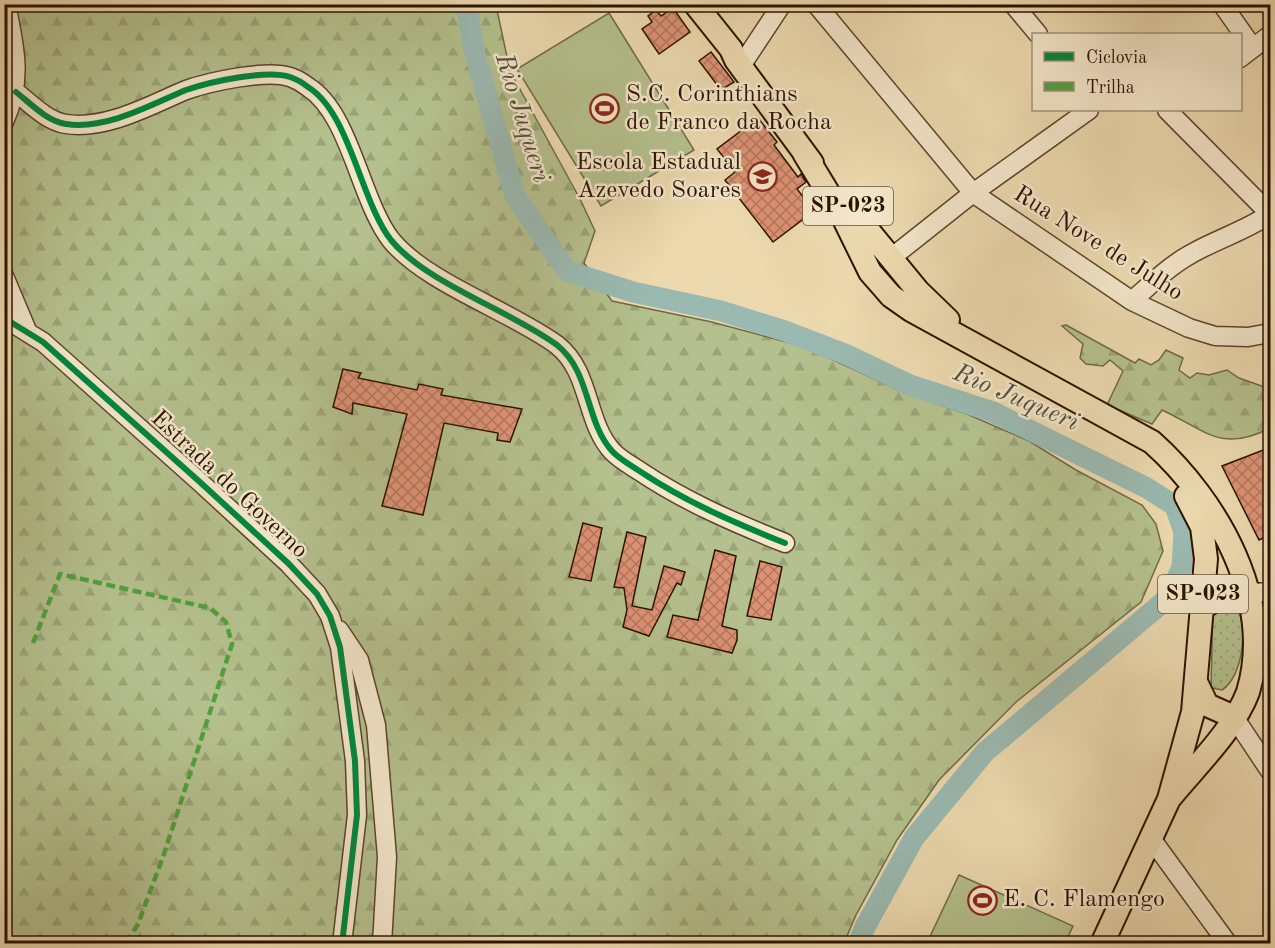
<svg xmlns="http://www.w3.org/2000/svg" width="1275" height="948" viewBox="0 0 1275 948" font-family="'Old Standard TT',serif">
	<defs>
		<pattern id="grass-dots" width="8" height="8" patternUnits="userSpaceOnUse" patternTransform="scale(1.5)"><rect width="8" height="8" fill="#b4c08d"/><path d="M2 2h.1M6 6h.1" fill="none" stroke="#9ba478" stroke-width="1.8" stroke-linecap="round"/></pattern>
		<pattern id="forest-firs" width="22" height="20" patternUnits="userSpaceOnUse" patternTransform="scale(1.5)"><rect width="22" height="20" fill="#b4c08d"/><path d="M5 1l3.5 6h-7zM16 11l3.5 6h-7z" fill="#9ba478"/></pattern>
		<pattern id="building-cross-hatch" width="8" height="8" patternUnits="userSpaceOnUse" patternTransform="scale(1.5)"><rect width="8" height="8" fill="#dd9274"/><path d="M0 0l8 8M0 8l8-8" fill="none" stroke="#b3765d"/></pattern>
	</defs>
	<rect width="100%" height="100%" fill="#ecd9ae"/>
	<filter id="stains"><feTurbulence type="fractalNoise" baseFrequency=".00333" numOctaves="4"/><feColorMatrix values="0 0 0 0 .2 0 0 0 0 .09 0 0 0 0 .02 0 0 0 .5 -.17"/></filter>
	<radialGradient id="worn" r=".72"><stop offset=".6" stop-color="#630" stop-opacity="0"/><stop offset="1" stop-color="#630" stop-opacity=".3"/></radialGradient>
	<path fill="url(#grass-dots)" stroke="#706a46" stroke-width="1.5" d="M1233,601C1250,620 1244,676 1222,690L1211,688L1213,605Z"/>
	<path fill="url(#forest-firs)" stroke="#706a46" stroke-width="1.5" d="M5,5H496L510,71L580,199L595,231L584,263L612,301L712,322L805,347L905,393L967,414L1029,441L1076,470L1142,505L1156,524L1163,551L1141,602L1016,702L939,780L897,840L856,915L844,943L5,944Z
		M1066,325L1135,363L1139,359L1151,365L1159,360L1166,350L1183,358L1179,370L1190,378L1197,373L1209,375L1227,370L1239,378L1270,389V428C1221,453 1207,431 1162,410L1152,424L1107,405L1123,371L1110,360L1103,366L1086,364L1080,358L1083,344L1062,326Z"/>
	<path fill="#b4c08d" stroke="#706a46" stroke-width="1.5" d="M609,13L694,150L601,206L517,69Z
		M959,875L1073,926L1065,943H927Z"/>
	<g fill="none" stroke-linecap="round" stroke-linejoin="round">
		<path stroke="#6e776a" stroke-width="4" d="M1267,610L1270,609"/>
		<path stroke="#9ab9b1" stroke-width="21" d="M466,4L475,54L515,196L567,271L633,292L721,311L785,331L845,354L910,385L993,412L1147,488L1175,506L1184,532L1182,567L1168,598L985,752L914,838L865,927L858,944"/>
	</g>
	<path fill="url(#building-cross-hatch)" stroke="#2c1300" stroke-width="1.5" d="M673,8L690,32L659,54L642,29L652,22L648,16L656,10L661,16Z
		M711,52L734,82L721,90L699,61Z
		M758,118L777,142L774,145L798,177L801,174L806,182L797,189L814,211L773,242L725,180L735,172L717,149Z
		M343,369L361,373L358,378L417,390L419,384L443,389L441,395L522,409L510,442L497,440L498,433L444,423L423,515L382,506L407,414L353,403L352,414L333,407Z
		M1266,449L1270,459V535L1259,540L1222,466Z
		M583,523L602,528L591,581L569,577Z
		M627,532L646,537L632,606L652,610L664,566L685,572L681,585L677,583L649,636L623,627L627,610L624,588L614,587Z
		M715,550L736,556L722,626L737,630V640L732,653L667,637L673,615L698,620Z
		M760,561L782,567L771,620L747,616Z"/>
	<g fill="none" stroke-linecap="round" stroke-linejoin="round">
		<defs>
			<path id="minor" d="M816,4L973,193L1132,301L1189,328L1215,336L1248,337L1270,333
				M1013,4L1038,34
				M1222,4L1253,48
				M1240,58L1270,35
				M741,66L782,4
				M16,92C31,104 47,121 66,124C107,130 150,105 186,90C209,82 267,69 290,77C296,79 303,83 308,87C350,113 360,200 391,240C426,283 511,311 557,345C591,372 585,421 612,451C619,459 632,466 641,472C686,502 735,523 785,543
				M1167,110L1270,214
				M4,122C23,80 15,48 6,4
				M891,258L973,193L1089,110
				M4,276L28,333
				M1132,301C1151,284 1169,266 1191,254C1217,239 1245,231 1270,214
				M4,318L43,342L201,483L289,564L317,594L330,616L340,647L355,761L357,815L342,944
				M1252,593L1270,592
				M339,630L359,660L376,725L387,857L382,944
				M1258,651L1270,641
				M1234,717L1270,771
				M1150,837L1228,944"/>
			<path id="major" d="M695,4L731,49L736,60L812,163
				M804,153L844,219L870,272L891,296L911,310L1152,442C1218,501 1275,601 1248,692C1234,730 1194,768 1169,799
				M849,207L918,291L948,320
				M1202,608L1225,594L1252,593
				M1197,684L1207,705L1234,717
				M1102,944L1169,799L1193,712L1206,559L1202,527L1186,496"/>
		</defs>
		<use href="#minor" stroke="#5c442c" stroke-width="21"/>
		<use href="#major" stroke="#2c1300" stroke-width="26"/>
		<use href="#minor" stroke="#f3e6ca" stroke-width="18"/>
		<use href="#major" stroke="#ecd9ae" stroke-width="22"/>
		<path stroke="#51a03c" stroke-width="4.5" stroke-dasharray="9 4.5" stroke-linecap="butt" d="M33,643L60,574L210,608L226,622L232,644L164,854L138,924L126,944"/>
		<defs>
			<path id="cycleway" d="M16,92C31,104 47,121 66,124C107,130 150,105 186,90C209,82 267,69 290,77C296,79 303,83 308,87C350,113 360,200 391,240C426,283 511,311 557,345C591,372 585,421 612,451C619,459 632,466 641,472C686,502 735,523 785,543
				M4,318L43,342L201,483L289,564L317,594L330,616L340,647L355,761L357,815L342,944"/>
		</defs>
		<use href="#cycleway" stroke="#f3e6ca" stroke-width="10"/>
		<use href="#cycleway" stroke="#00873e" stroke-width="6"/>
	</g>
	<defs>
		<symbol id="stadium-ring" viewBox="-11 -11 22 22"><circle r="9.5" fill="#f3e6ca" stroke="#8f2418" stroke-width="1.5"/><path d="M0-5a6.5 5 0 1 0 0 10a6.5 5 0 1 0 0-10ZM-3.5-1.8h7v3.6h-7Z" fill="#8f2418"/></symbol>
		<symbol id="school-ring" viewBox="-11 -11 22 22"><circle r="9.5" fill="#f3e6ca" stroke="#8f2418" stroke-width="1.5"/><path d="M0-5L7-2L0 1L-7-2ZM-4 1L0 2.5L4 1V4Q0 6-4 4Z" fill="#8f2418"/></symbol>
	</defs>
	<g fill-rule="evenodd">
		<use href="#stadium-ring" x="588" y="92" width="33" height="33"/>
		<use href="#school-ring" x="746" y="160" width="33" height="33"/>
		<use href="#stadium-ring" x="966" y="884" width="33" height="33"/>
	</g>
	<g text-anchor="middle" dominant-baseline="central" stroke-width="5" stroke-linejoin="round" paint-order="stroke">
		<g fill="#f3e6ca" stroke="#68523d" stroke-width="1.5">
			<rect x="803" y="187" width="90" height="38" rx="4.5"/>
			<rect x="1158" y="575" width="90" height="38" rx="4.5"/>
		</g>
		<g font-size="22" font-weight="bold" fill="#2c1300">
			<text x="848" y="206">SP-023</text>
			<text x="1203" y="594">SP-023</text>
		</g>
		<g font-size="24" fill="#2c1300" stroke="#f3e6ca" text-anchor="start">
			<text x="626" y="95">S.C. Corinthians<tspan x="626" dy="28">de Franco da Rocha</tspan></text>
			<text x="741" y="163" text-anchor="end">Escola Estadual<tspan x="741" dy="28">Azevedo Soares</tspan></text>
			<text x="1003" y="900">E. C. Flamengo</text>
		</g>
		<g font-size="24" fill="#2c1300" stroke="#f3e6ca">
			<text transform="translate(1098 244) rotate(32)">Rua Nove de Julho</text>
			<text transform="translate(229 485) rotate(43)">Estrada do Governo</text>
		</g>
		<g font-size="26" font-style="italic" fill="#524d3e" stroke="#f3e6ca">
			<text transform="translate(522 118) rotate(73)">Rio Juqueri</text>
			<text transform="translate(1016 398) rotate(23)">Rio Juqueri</text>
		</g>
	</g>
	<rect width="1275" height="948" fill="none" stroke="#ecd9ae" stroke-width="24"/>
	<rect x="6" y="6" width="1263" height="936" fill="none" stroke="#2c1300" stroke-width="3"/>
	<rect x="12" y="12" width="1251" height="924" fill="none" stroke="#2c1300" stroke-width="1.5"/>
	<rect x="1032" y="33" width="210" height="78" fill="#f3e6ca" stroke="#a39279" stroke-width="1.5"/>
	<rect x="1044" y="52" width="30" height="9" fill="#00873e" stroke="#a39279" stroke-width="1.5"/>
	<text x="1086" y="63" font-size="18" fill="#2c1300">Ciclovia</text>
	<rect x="1044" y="82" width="30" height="9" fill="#51a03c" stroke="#a39279" stroke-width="1.5"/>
	<text x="1086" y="93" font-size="18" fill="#2c1300">Trilha</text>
	<rect width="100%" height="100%" filter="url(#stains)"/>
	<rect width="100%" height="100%" fill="url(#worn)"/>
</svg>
